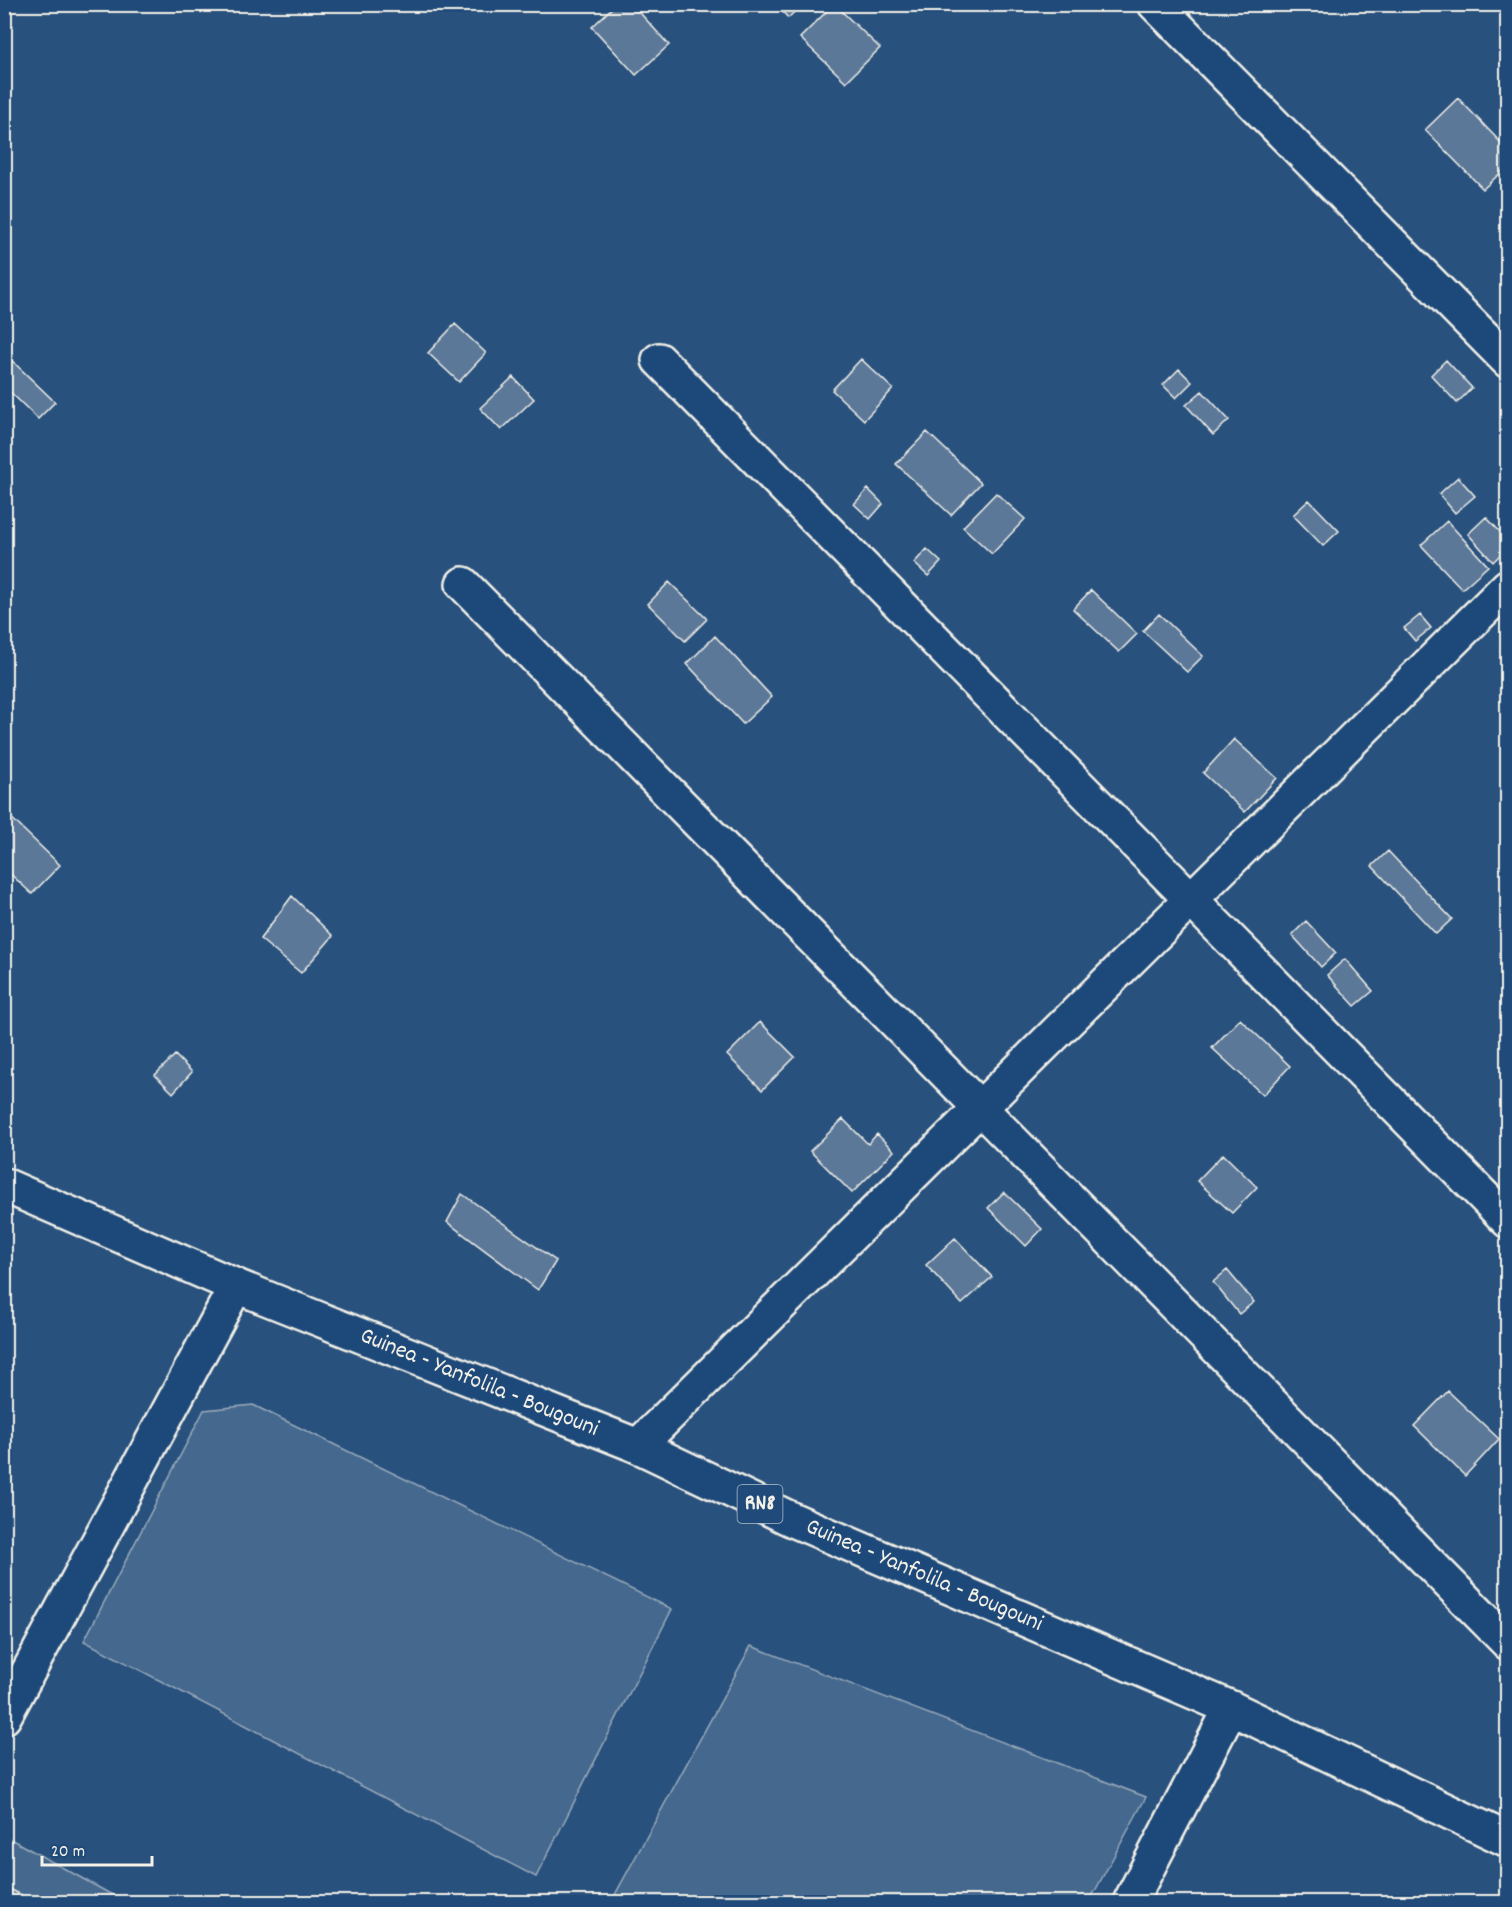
<svg xmlns="http://www.w3.org/2000/svg" width="1512" height="1907" viewBox="0 0 1512 1907" font-family="Dekko,sans-serif">
	<rect width="100%" height="100%" fill="#28517e"/>
	<filter id="ink" filterUnits="userSpaceOnUse"><feTurbulence type="fractalNoise" baseFrequency=".0167" numOctaves="2"/><feDisplacementMap in="SourceGraphic" scale="12" xChannelSelector="R" yChannelSelector="G"/><feConvolveMatrix kernelMatrix="1 2 1 2 8 2 1 2 1" color-interpolation-filters="sRGB"/></filter>
	<g filter="url(#ink)">
		<path fill="#45688e" stroke="#9cacbb" stroke-width="1.5" d="M253,1405L672,1609L536,1877L84,1641L204,1410Z
			M751,1646L1146,1797L1089,1902H611Z
			M5,1836L125,1902H5Z"/>
		<path fill="#5b7899" stroke="#f4f1e8" stroke-width="1.5" d="M616,4H632L669,45L636,75L592,27Z
			M776,4H803L788,18Z
			M834,4L880,48L846,82L800,38Z
			M1458,98L1508,150V166L1483,189L1425,130Z
			M455,324L486,353L459,382L428,353Z
			M4,353L55,402L38,419L4,386Z
			M861,359L893,389L864,420L832,390Z
			M1446,360L1472,388L1457,403L1431,375Z
			M1179,369L1192,382L1176,398L1163,385Z
			M513,377L534,399L501,430L480,408Z
			M1202,391L1229,420L1213,435L1186,405Z
			M927,432L981,483L951,515L896,464Z
			M1458,477L1475,496L1455,513L1439,494Z
			M868,489L883,504L870,519L854,504Z
			M996,493L1025,519L992,554L963,527Z
			M1309,500L1339,531L1323,546L1293,515Z
			M1486,517L1508,540V547L1493,562L1468,534Z
			M1447,521L1488,566L1462,589L1421,545Z
			M927,549L941,562L928,576L914,563Z
			M669,582L707,619L685,641L648,604Z
			M1091,590L1137,634L1119,652L1073,609Z
			M1159,614L1203,656L1187,672L1143,631Z
			M1420,615L1431,628L1415,641L1404,628Z
			M715,636L772,697L743,724L687,664Z
			M1234,739L1277,778L1245,812L1203,773Z
			M4,811L60,865L32,894L4,868Z
			M1388,851L1452,919L1436,934L1372,866Z
			M292,896L333,936L301,973L260,939Z
			M1306,921L1336,953L1321,967L1292,935Z
			M1345,959L1373,991L1355,1006L1327,975Z
			M1240,1019L1290,1066L1263,1095L1212,1048Z
			M760,1022L795,1057L762,1090L727,1055Z
			M175,1055L192,1072L173,1093L155,1075Z
			M843,1119L868,1144L877,1134L894,1151L852,1193L810,1151Z
			M1223,1154L1257,1187L1232,1213L1197,1181Z
			M1004,1192L1042,1229L1026,1246L988,1208Z
			M462,1194L556,1261L538,1290L447,1222Z
			M955,1238L992,1277L962,1304L926,1265Z
			M1227,1270L1254,1302L1239,1314L1213,1282Z
			M1448,1391L1499,1439L1465,1476L1414,1426Z
			M4,1886L35,1902H4Z"/>
		<g fill="none" stroke-linecap="round" stroke-linejoin="round">
			<defs>
				<path id="minor" d="M1155,4L1508,361
					M659,360L1508,1221
					M463,584L1508,1643
					M638,1446L1508,586
					M4,1717L236,1286
					M1130,1902L1231,1708"/>
				<path id="major" d="M4,1185L236,1286L638,1446L791,1519L1231,1708L1508,1840"/>
			</defs>
			<use href="#minor" stroke="#f4f1e8" stroke-width="38"/>
			<use href="#major" stroke="#f4f1e8" stroke-width="38"/>
			<use href="#minor" stroke="#1f4a7a" stroke-width="33"/>
			<use href="#major" stroke="#1f4a7a" stroke-width="33"/>
		</g>
	</g>
	<g text-anchor="middle" dominant-baseline="central" stroke-width="4.5" stroke-linejoin="round" paint-order="stroke">
		<rect fill="#1f4a7a" stroke="#b4bfc7" stroke-width="1.5" x="737.5" y="1485" width="45" height="38" rx="4.5"/>
		<g font-size="22" font-weight="bold" fill="#f4f1e8">
			<text x="760" y="1504">RN8</text>
		</g>
		<g font-size="24" fill="#f4f1e8" stroke="#1f4a7a">
			<text transform="translate(479 1383) rotate(22)">Guinea - Yanfolila - Bougouni</text>
			<text transform="translate(924 1576) rotate(23)">Guinea - Yanfolila - Bougouni</text>
		</g>
	</g>
	<rect width="1512" height="1907" fill="none" stroke="#1f4a7a" stroke-width="24"/>
	<rect x="12" y="12" width="1488" height="1883" fill="none" stroke="#f4f1e8" stroke-width="2" filter="url(#ink)"/>
	<path d="M42 1856v9h110v-9" fill="none" stroke="#f4f1e8" stroke-width="3"/>
	<text x="51" y="1856" font-size="18" fill="#f4f1e8" stroke="#1f4a7a" stroke-width="4.5" paint-order="stroke">20 m</text>
</svg>
